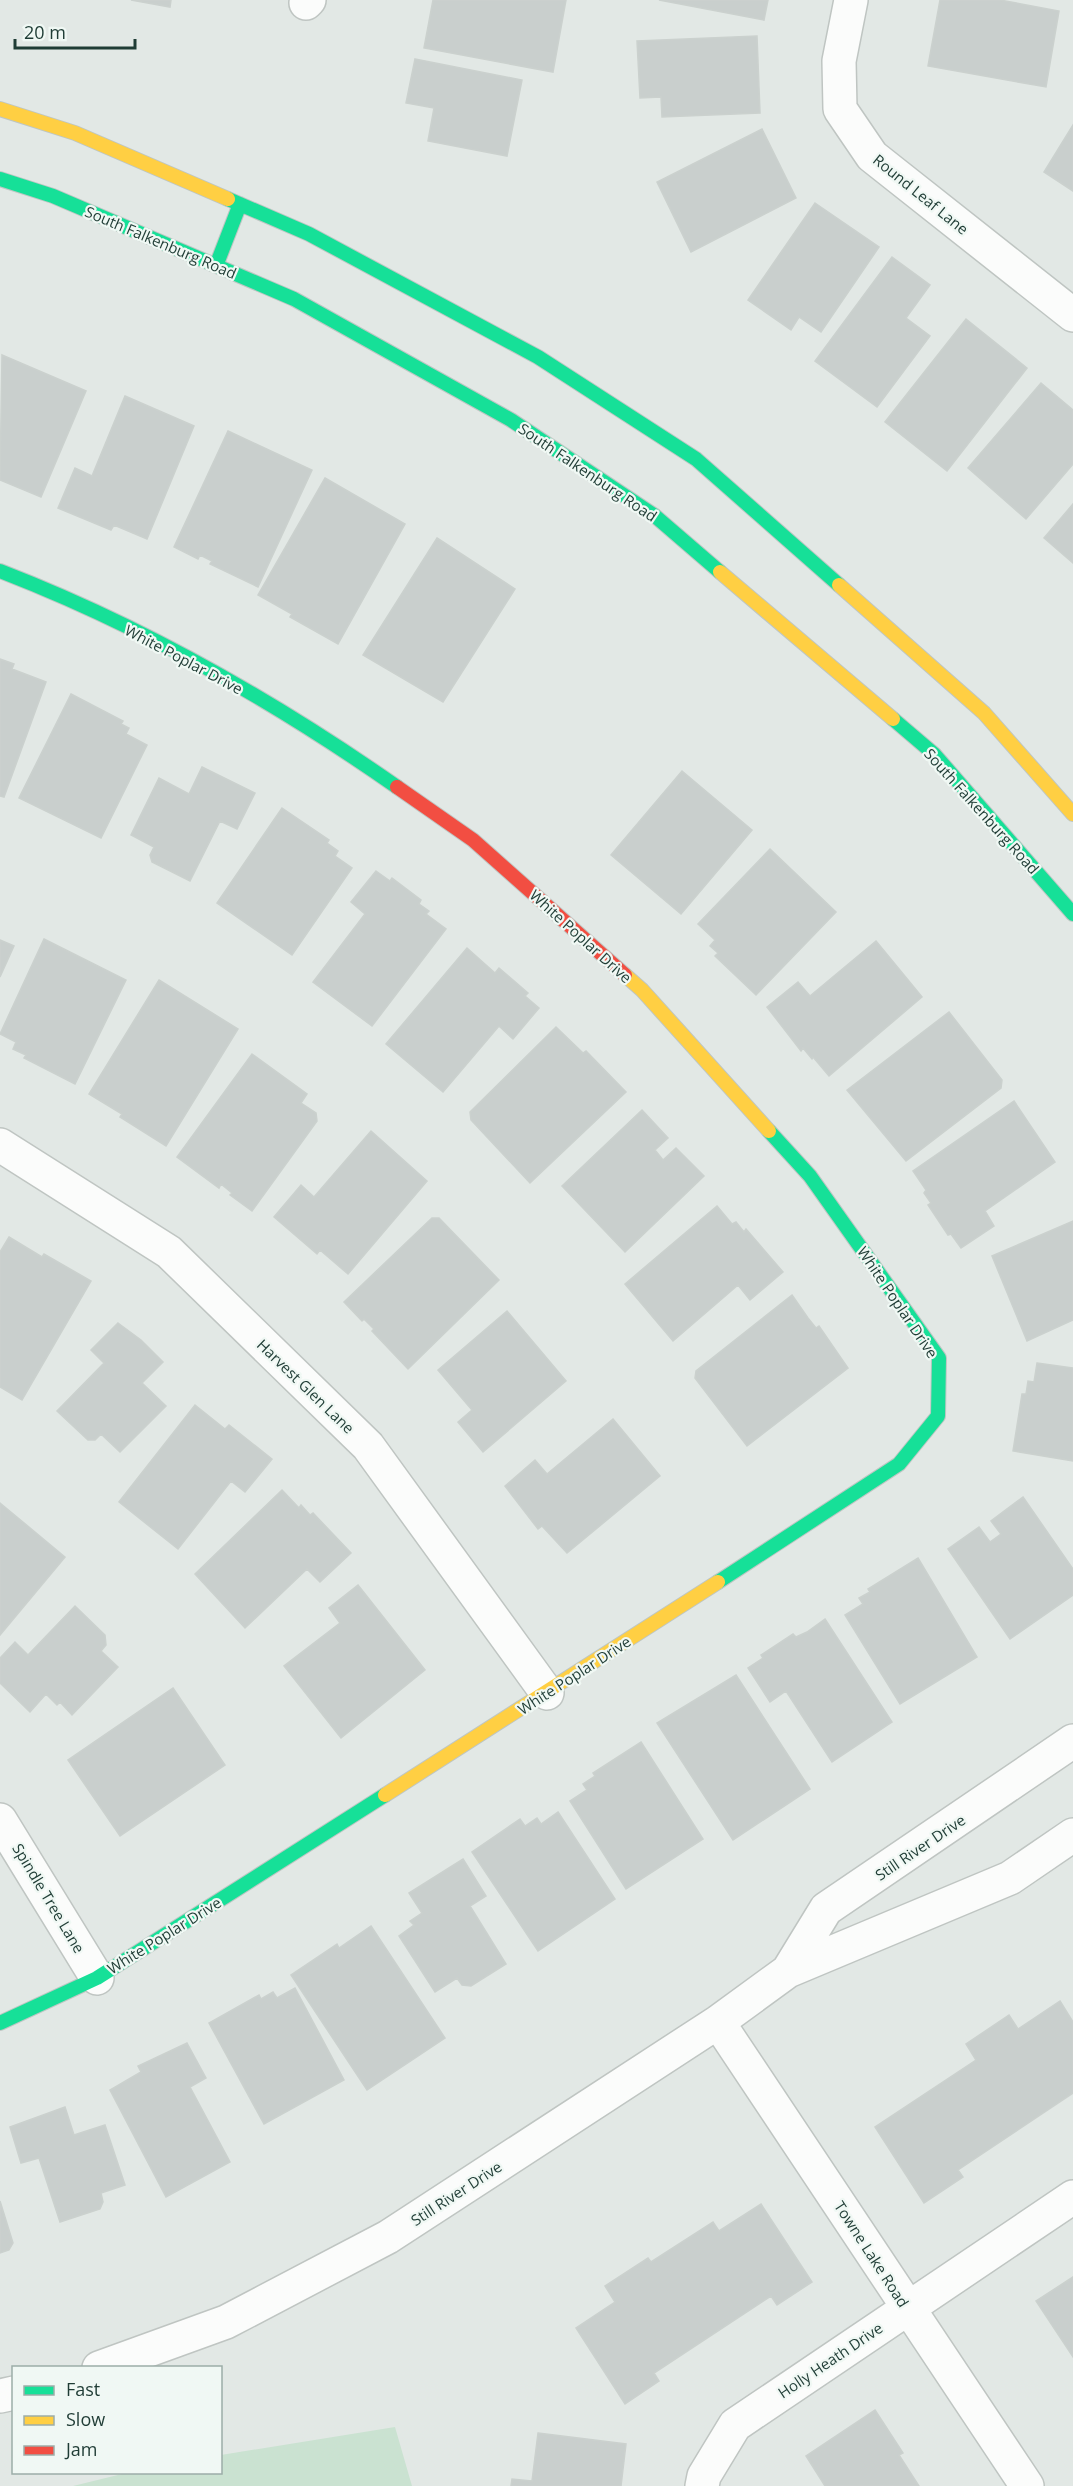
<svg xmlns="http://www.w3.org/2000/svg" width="1073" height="2486" viewBox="0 0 1073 2486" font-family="'Open Sans',sans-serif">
	<rect width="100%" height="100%" fill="#e2e8e5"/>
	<path fill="#cae2d1" d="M395,2427L412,2486H73L126,2473L220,2472L221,2455Z"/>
	<path fill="#c9cfcd" stroke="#cbd1ce" stroke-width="1.5" d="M131,0H171L170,7Z
		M433,0H566L553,72L424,48Z
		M659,0H768L764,20Z
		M940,0H1000L1059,11L1046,87L928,66Z
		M757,36L760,113L662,117L661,97L640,98L637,41Z
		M415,59L522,80L507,156L428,141L434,108L406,103Z
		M1073,125V191L1044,172Z
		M762,129L796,198L691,252L657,182Z
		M815,203L879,247L821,332L799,317L791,330L748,300Z
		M892,257L930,285L906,318L930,336L877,407L815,361Z
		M966,319L1027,368L947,471L885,422Z
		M2,355L86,391L41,497L0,480Z
		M1041,383L1073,410V464L1026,519L968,468Z
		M125,396L194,426L147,539L114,525L111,530L58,508L75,468L92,476Z
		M228,431L312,470L258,587L210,564L212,561L200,555L198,559L174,547Z
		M325,478L405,524L338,644L290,617L292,614L258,595Z
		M1073,504V563L1044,538Z
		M437,538L515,589L443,702L363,655Z
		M0,659L14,664L12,669L46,682L4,797L0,796Z
		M71,694L123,721L121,724L129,728L126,734L147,745L101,838L19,798Z
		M202,767L255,793L237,829L220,821L190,881L152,862L150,855L154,847L131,835L159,778L189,794Z
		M682,771L752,830L681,914L611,855Z
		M282,808L329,840L327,843L338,851L335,856L352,868L292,955L217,903Z
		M770,849L836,912L756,995L715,956L718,953L710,946L715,940L698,924Z
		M376,871L390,881L392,878L421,900L419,904L429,911L426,914L446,929L372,1026L313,982L365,914L351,902Z
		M44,939L126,980L75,1084L24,1058L26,1055L13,1049L16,1042L0,1034Z
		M0,940L14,946L0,977Z
		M876,941L922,997L829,1076L813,1057L812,1059L803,1048L801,1051L767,1007L798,982L810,996Z
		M467,948L495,973L499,968L528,993L525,996L539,1008L513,1039L499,1026L443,1092L386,1044Z
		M159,980L238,1029L166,1146L120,1117L122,1114L89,1094Z
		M949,1012L1002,1080L1001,1088L906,1161L847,1090Z
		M556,1027L583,1053L586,1051L626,1092L530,1183L471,1120L470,1112Z
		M252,1054L307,1094L301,1103L316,1113L317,1121L252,1211L230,1195L232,1193L221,1184L219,1188L177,1157Z
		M1014,1101L1055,1162L985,1211L994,1226L961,1248L951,1234L948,1235L928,1205L931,1203L924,1193L926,1190L913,1171Z
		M642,1110L668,1138L655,1150L663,1160L676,1148L704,1176L625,1252L562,1186Z
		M371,1131L427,1181L348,1274L320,1250L317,1254L274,1217L301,1185L314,1197Z
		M717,1206L732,1224L736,1222L744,1232L746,1229L783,1272L750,1300L738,1285L673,1341L625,1284Z
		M432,1218H439L499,1280L408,1369L372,1331L374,1329L364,1319L362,1321L344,1302Z
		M1073,1221V1320L1027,1341L992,1256Z
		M9,1237L42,1257L44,1254L91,1281L22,1400L0,1387V1252Z
		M792,1295L808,1318L816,1328L819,1326L848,1368L747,1446L695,1378L696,1371Z
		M507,1311L566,1381L483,1452L458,1422L472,1410L438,1370Z
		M118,1323L141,1340L163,1362L142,1383L166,1406L120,1452L101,1434L95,1440H88L57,1411L104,1363L91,1350Z
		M1037,1363L1073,1368V1461L1013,1451L1022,1394H1026L1028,1381L1034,1382Z
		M195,1405L225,1429L229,1425L272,1459L245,1492L231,1481L178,1549L119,1502Z
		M613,1419L660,1476L567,1553L542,1526L538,1529L505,1486L535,1460L547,1474Z
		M282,1490L299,1508L301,1505L310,1515L313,1513L351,1553L320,1582L307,1569L245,1628L195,1574Z
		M1023,1497L1073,1569V1595L1010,1639L948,1549L979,1527L990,1542L1001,1534L991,1521Z
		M0,1503L65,1557L0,1635Z
		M918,1558L977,1657L900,1704L845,1615L863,1604L859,1598L870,1592L868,1589Z
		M358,1585L425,1670L341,1738L284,1666L340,1623L329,1608Z
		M75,1606L105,1635L106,1645L101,1651L118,1667L72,1715L60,1702L57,1705L46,1694L30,1712L0,1683V1658L15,1642L28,1655Z
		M825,1619L892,1722L832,1762L786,1691L770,1702L748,1668L763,1658L761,1655L793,1634L796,1637L807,1632Z
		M736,1675L810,1789L733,1840L657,1723Z
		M173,1688L225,1765L120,1836L68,1760Z
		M641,1742L703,1839L626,1889L570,1801L587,1790L583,1784L595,1776L593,1773Z
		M558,1812L615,1899L538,1951L472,1852L520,1819L525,1826L537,1818L541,1824Z
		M463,1859L486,1896L470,1906L506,1964L471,1986L462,1985L457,1978L435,1992L399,1936L414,1925L410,1921L422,1913L409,1893Z
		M371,1926L445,2038L367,2090L291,1975L337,1944L339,1948Z
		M295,1988L344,2080L264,2124L209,2023L259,1995L261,1999L273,1992L277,1998Z
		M1060,2001L1073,2022V2093L958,2170L963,2177L924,2203L875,2127L976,2060L966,2044L1009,2015L1018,2029Z
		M187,2043L206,2078L190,2087L230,2162L166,2197L110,2090L141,2072L138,2066Z
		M65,2107L74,2135L105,2125L125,2185L101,2193L103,2202L100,2209L60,2222L39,2158L21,2163L10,2127Z
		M0,2201L13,2243L9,2250L0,2253Z
		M761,2204L812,2282L777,2305L771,2296L654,2373L659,2381L625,2404L576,2328L615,2302L605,2286L648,2258L651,2262L713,2222L719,2231Z
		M1073,2277V2357L1036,2301Z
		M875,2410L903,2453L899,2455L919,2486H825L806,2456Z
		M538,2433L626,2444L621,2486H511L512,2479L532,2481Z"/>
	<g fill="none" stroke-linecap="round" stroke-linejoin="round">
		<defs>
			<path id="street" d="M851,0L839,61L840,109L872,156L1073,315
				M306,3L309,0
				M0,1145L169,1252L368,1446L547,1693
				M0,1820L97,1978
				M788,1971L826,1909L1073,1741
				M718,2022L1027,2486
				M99,2368L226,2322L388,2237L718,2022L788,1971L1010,1878L1073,1835
				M0,2396L14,2393
				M702,2486L704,2476L735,2425L1073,2197"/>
			<path id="fast" d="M0,179L53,196L294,299L511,420L655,516L720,572
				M228,199L309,234L538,357L696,459L839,585
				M216,266L240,204
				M0,571C140,625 274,701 397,787
				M893,719L934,754L1073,914
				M718,1582L899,1464L938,1416L939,1358L810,1176L769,1131
				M0,2023L97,1978L385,1795"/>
			<path id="slow" d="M0,109L75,133L228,199
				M720,572L893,719
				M839,585L984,713L1073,814
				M625,975L642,990L769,1131
				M385,1795L718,1582"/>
			<path id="jam" d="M397,787L473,840L625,975"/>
		</defs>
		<use href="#street" stroke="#bfc5c2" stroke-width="36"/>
		<use href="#fast" stroke="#bec6c3" stroke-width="16"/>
		<use href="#slow" stroke="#bec6c3" stroke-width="16"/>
		<use href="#jam" stroke="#bec6c3" stroke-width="16"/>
		<use href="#street" stroke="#fbfcfb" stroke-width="33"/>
		<use href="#fast" stroke="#16e098" stroke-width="14"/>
		<use href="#slow" stroke="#ffcf43" stroke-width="14"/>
		<use href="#jam" stroke="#f24e42" stroke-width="14"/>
	</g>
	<g text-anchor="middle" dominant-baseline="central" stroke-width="4.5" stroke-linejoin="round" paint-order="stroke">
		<g font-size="15" fill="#1f3c35" stroke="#f0f8f4">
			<text transform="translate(921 194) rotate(39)">Round Leaf Lane</text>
			<text transform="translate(161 242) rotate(23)">South Falkenburg Road</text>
			<text transform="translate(588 472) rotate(34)">South Falkenburg Road</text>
			<text transform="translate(184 659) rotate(28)">White Poplar Drive</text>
			<text transform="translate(982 811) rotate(48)">South Falkenburg Road</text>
			<text transform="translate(581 936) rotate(42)">White Poplar Drive</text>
			<text transform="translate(898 1302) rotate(56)">White Poplar Drive</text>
			<text transform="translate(306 1386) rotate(44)">Harvest Glen Lane</text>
			<text transform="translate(574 1675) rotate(-33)">White Poplar Drive</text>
			<text transform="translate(920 1847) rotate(-34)">Still River Drive</text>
			<text transform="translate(49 1898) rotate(59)">Spindle Tree Lane</text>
			<text transform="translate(164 1935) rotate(-32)">White Poplar Drive</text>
			<text transform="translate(456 2193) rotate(-33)">Still River Drive</text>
			<text transform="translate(872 2254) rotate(57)">Towne Lake Road</text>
			<text transform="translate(830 2360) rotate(-34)">Holly Heath Drive</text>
		</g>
	</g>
	<rect x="12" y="2366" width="210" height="108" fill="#f0f8f4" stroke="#9cada8" stroke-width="1.5"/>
	<rect x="24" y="2386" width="30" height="9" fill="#16e098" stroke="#9cada8" stroke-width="1.5"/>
	<text x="66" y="2396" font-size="18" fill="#1f3c35">Fast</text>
	<rect x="24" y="2416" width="30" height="9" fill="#ffcf43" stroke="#9cada8" stroke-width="1.5"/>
	<text x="66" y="2426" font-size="18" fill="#1f3c35">Slow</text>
	<rect x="24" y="2446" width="30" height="9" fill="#f24e42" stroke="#9cada8" stroke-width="1.5"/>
	<text x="66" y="2456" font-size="18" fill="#1f3c35">Jam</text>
	<path d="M15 39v9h120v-9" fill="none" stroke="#1f3c35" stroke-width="3"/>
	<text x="24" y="39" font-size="18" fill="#1f3c35" stroke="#f0f8f4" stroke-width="4.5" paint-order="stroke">20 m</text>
</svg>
